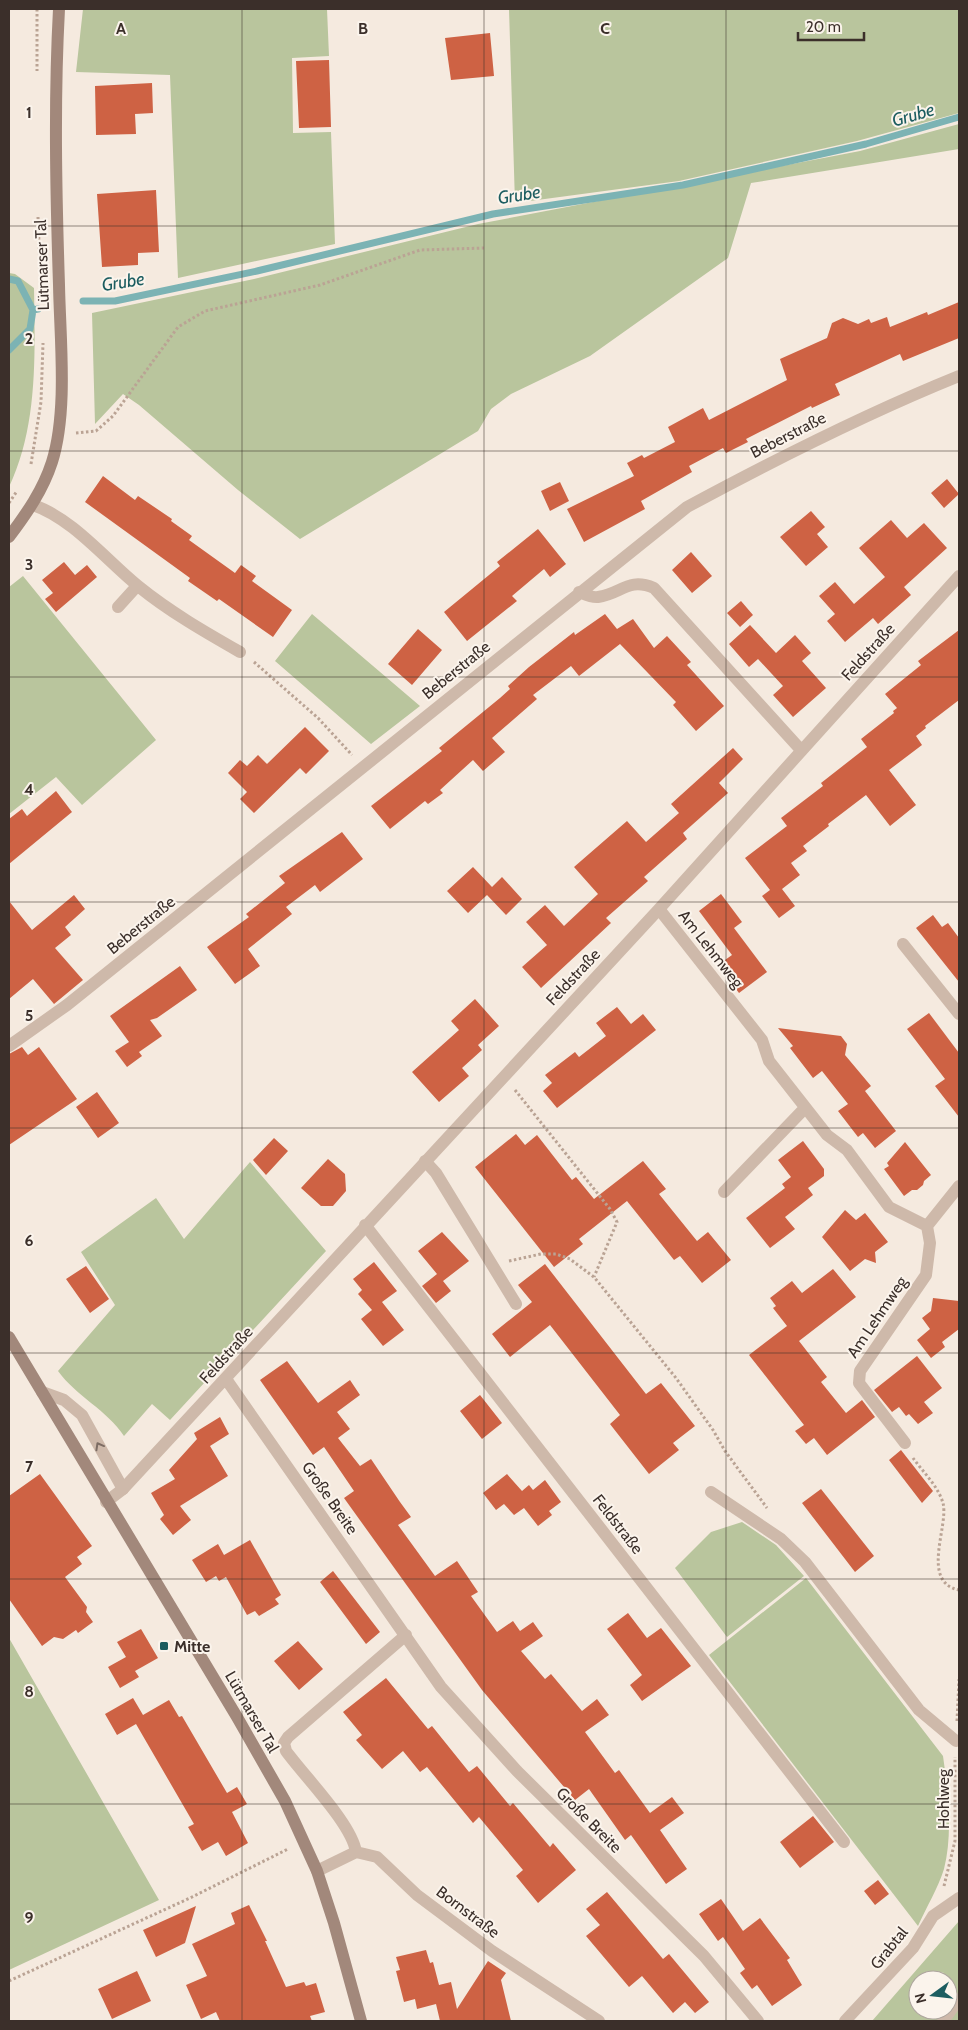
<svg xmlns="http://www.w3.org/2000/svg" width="968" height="2030" viewBox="0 0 968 2030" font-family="Cabin,sans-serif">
	<rect width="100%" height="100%" fill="#f5eadf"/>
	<path fill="#b9c59d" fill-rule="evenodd" d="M83,9H327L329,56L292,58L293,133L331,132L335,244L178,278L170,75L76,72Z
		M509,9H959V113L857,141L679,181L515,203Z
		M959,124V149L751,183L728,258L590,356L511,394L491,409L478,431L300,539L238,490L139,405L123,394L95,424L92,313L254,279L478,224L860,151Z
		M9,273L15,274L34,288C35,355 38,426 9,487Z
		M23,576L156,740L82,805L56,777L9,814V587Z
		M312,614L420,706L371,744L275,661Z
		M250,1162L326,1251L170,1420L152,1404L124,1436C107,1410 76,1396 58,1371L115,1305L81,1252L156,1198L184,1239Z
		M742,1522L776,1545L804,1576L727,1637L675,1568L711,1532Z
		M806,1578L943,1756C948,1791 953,1834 944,1869C938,1888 926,1908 918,1926L709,1655Z
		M9,1638L159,1900L9,1970Z
		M959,1921V2021H872ZM918,1980H948V2010H918Z"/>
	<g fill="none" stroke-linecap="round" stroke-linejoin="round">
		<path stroke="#7cb3b4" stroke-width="7" d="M9,279L18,281L33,310L38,309
			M83,301H115L257,271L493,214L683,185L866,144L959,117
			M9,350L30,329L33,310"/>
	</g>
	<path fill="#ce6244" d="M490,33L494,76L451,80L445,38Z
		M329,60L331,127L299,128L296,61Z
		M152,83L153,113L135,114L136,134L96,135L95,86Z
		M156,190L159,252L138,253V265L102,267L97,194Z
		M959,302V338L903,361L900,354L835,384L840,395L812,408L811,406L746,439L748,442L726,453L723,448L689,466L692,472L641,501L645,509L584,542L567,509L634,476L627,463L642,455L644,458L675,442L668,427L703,408L709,420L787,380L780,359L827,338L832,323L843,318L858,324L869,319L871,323L887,317L890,327L927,312L928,315Z
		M103,476L135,500L138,496L172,519L171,521L192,536L189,540L235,573L241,565L256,576L252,581L292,610L273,637L219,599L217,601L188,581L190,578L85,502Z
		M947,479L959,494L944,508L931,493Z
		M560,482L569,501L550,511L541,491Z
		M811,511L825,527L817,534L828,547L806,566L780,537Z
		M891,520L907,538L924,523L947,548L904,587L911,595L878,624L873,618L845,642L827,621L835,614L819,596L835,582L854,604L885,577L859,548Z
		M538,529L566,564L550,577L544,569L512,596L517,601L467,641L444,612L500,566L497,562Z
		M691,552L712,576L692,593L672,570Z
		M64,562L75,575L87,565L97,577L56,612L45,599L53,593L42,580Z
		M741,601L753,615L740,627L727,613Z
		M605,614L617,629L633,619L654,648L667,636L691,662L687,665L724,706L696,731L673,705L676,702L620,644L579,676L571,666L533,695L537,699L492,738L505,752L483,771L473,760L440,790L443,793L428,804L425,801L390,829L371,806L442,751L439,748L500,698L510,689L508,686L529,667L574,632L575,635Z
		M750,625L776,653L795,635L811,653L802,661L826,688L793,717L773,695L783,686L758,659L749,667L729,644Z
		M418,629L442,650L412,685L388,664Z
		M959,630V700L925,726L926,728L916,736L922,745L889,770L916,805L890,826L866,795L828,824L829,826L803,846L807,851L791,863L800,875L782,889L795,906L779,918L762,896L770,890L745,858L787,826L781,818L823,786L821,783L867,747L861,739L894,713L893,711L897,708L885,694L921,665L918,661Z
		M305,727L329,751L306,774L300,768L254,813L240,799L247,792L228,773L240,760L247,766L258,755L267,764Z
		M733,748L743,759L719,783L728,793L683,833L687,839L644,877L648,881L606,918L611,923L541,988L522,967L547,945L526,922L545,905L564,926L598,894L574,867L627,821L646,842L679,813L671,804Z
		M56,791L72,812L9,864V819L22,809L27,816Z
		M342,832L363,859L320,892L315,885L286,907L292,914L248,949L260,966L235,984L207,947L249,917L246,914L285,883L279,876Z
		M473,867L492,887L502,877L522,899L506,915L487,895L468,913L447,891Z
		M721,894L742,922L734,928L767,972L739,993L718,965L732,955L699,911Z
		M74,895L85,909L65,927L71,935L55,948L83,980L54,1004L33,979L9,999V901L32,930Z
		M933,915L942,927L948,923L959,938V982L916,928Z
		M180,966L197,990L157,1018L150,1020L162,1036L139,1052L142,1056L127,1067L115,1051L129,1042L110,1016Z
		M475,999L499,1026L478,1045L482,1050L462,1068L469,1076L439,1102L412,1072L459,1030L451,1021Z
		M617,1007L631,1024L643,1014L656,1030L557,1108L543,1091L552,1083L545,1075L575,1052L579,1057L606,1036L596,1023Z
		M929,1013L959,1053V1117L935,1086L945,1079L907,1029Z
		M778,1028L841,1036L847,1044L845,1055L871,1086L865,1091L896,1131L875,1148L863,1133L858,1137L838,1111L848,1104L822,1071L813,1078L790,1048L793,1046Z
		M22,1047L28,1055L39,1047L77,1099L9,1145V1054Z
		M97,1092L119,1123L98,1138L76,1107Z
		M516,1134L525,1145L537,1135L572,1180L576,1177L594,1199L643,1161L666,1189L659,1194L697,1241L708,1232L731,1260L702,1283L680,1256L674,1260L627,1201L579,1239L583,1244L554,1267L475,1167Z
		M274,1138L288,1151L266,1175L253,1160Z
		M803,1141L824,1169V1176L808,1188L813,1195L785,1217L795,1229L770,1248L746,1218L785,1188L782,1184L791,1177L778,1160Z
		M905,1142L931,1175L924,1181L923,1185L917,1190H912L904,1196L884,1169L889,1166L887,1163Z
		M328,1159L345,1174L346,1191L333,1206H321L301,1188Z
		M845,1210L856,1220L865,1213L888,1242L875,1252L876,1263L865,1259L850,1271L822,1237Z
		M442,1232L469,1261L443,1281L451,1291L436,1303L422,1286L437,1274L418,1251Z
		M374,1262L397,1291L382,1302L404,1330L383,1346L361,1319L372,1310L358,1294L362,1290L353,1279Z
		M545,1264L646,1394L661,1383L695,1426L673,1443L679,1450L649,1474L610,1424L620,1415L550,1325L510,1357L492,1334L532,1302L518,1285Z
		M86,1266L109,1299L90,1313L66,1279Z
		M833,1269L856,1297L799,1341L827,1377L821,1382L846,1413L862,1400L875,1417L827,1455L814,1438L806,1444L795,1431L804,1425L749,1355L787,1326L773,1308L776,1306L770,1298L792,1281L802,1293Z
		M933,1298L959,1301V1329L942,1342L945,1347L931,1358L917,1340L930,1329L922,1318L931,1311Z
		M917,1356L942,1388L924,1402L933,1413L918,1424L909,1414L906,1416L899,1407L892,1412L874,1390Z
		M287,1361L318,1403L350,1380L360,1395L337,1412L350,1429L338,1438L360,1466L371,1459L400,1502L411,1517L398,1525L435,1576L457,1561L478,1592L471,1596L497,1632L513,1621L520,1631L533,1622L543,1636L521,1651L545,1679L551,1674L582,1711L597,1699L609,1715L585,1732L615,1773L619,1770L650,1813L672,1797L684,1813L660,1830L687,1869L666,1884L631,1835L625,1840L589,1789L575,1800L482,1690L344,1498L354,1491L324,1447L313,1455L260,1380Z
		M480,1395L502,1423L482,1439L460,1411Z
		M220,1417L229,1434L210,1446L228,1476L180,1506L191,1520L173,1535L160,1519L164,1515L151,1493L175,1479L169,1470L197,1439L194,1433Z
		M901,1450L933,1491L922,1503L889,1460Z
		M40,1474L92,1546L77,1557L82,1564L65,1577L87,1607L86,1612L93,1622L78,1633L76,1630L63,1639L54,1637L42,1646L9,1599V1496Z
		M507,1474L522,1491L529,1485L533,1490L545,1480L561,1502L549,1511L552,1515L538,1526L524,1508L514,1515L504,1504L496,1510L483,1493Z
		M821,1489L874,1556L855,1572L802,1503Z
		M250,1540L281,1595L275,1599L279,1604L259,1616L255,1611L247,1615L226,1577L219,1581L216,1576L206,1582L192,1560L218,1544L224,1555Z
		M333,1571L380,1632L366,1644L320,1582Z
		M628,1613L647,1638L661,1628L691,1666L642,1701L630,1685L642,1675L607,1629Z
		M141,1629L158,1658L135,1671L139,1677L120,1688L108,1667L126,1657L117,1642Z
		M298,1641L323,1669L299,1690L274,1661Z
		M386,1678L428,1729L432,1726L469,1772L477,1766L510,1806L513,1803L550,1847L553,1843L576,1870L538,1903L516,1876L523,1870L479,1817L473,1823L427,1767L420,1772L403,1751L382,1769L356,1740L362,1735L343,1712Z
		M133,1698L143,1715L169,1700L179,1717L182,1716L227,1793L237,1787L247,1804L232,1812L248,1843L226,1856L218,1842L202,1851L188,1827L194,1824L136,1724L117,1735L105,1714Z
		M813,1816L834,1842L800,1868L780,1842Z
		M878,1880L889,1894L875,1905L864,1891Z
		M607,1892L663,1959L669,1954L709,2002L695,2013L685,2002L673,2013L642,1976L629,1987L586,1936L600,1925L586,1909Z
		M721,1899L743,1931L760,1918L790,1958L787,1960L802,1985L772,2006L757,1985L752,1989L740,1973L745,1969L723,1937L718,1941L699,1914Z
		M249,1905L267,1941H265L286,1987L304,1982L306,1986L316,1983L325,2012L310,2016L312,2021H220L216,2012L201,2019L186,1985L207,1976L192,1944L235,1924L231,1913Z
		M196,1906L185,1943L156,1957L143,1930Z
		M426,1950L430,1963L433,1962L439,1985L451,1982L457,2009L488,1961L506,1973L501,1980L511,2021H440L436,2004L417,2009L415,1999L404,2002L396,1971L400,1970L396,1957Z
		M137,1971L151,2001L112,2019L98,1989Z"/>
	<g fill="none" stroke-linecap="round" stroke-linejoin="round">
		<path stroke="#baa394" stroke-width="3" stroke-dasharray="2.5 2.5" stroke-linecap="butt" d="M37,9V71
			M38,217L40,270
			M76,433L96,431L113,416L178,327L205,311L320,285L420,250L484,248
			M31,464L41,402L43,343
			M9,503L17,491
			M254,662L318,718L352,755
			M515,1090L610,1209L617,1222L594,1277
			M509,1261L541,1254H556L570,1259L594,1277L676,1378L713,1430L725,1451L767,1508
			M913,1458C923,1472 938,1486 943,1503C949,1526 920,1582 959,1590
			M957,1721L959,1679
			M944,1886L955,1841V1757
			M9,1981L190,1898L288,1849"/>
		<path stroke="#ceb9aa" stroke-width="12" d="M425,1161L436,1173L516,1304
			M42,1392L64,1400L82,1415L123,1489
			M711,1492L781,1539L805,1562L919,1710L956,1741
			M943,2021L959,1999"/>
		<path stroke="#ceb9aa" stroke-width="12" d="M33,505C72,518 106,560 138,586C170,612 205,632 240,652
			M579,592C584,594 592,598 598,597C621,594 628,577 654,588L801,750
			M118,607L137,586
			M659,909L762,1040L769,1061L827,1135L847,1150L889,1207L927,1226
			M903,944L959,1014
			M9,1046L67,1005L687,507C776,459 865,414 959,376
			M724,1192L805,1108
			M365,1225L844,1842
			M226,1379L441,1687L517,1771L704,1956L758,2021
			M905,1443L859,1383L860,1371L926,1275L930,1243L927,1226L959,1186
			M106,1502L123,1489L659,909L959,576
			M356,1852C352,1824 304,1776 286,1751L284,1743L288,1737L406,1635
			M317,1871L356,1852L377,1857L417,1895L492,1951L599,2021
			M845,2021L913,1948L933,1916L959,1898"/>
		<path stroke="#a2887b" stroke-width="12" d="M9,537C27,513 43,490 52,462C68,411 60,339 59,285C56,193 54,101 59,9
			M9,1337L237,1717L285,1801L317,1871L334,1923L361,2021"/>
	</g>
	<defs><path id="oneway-chevron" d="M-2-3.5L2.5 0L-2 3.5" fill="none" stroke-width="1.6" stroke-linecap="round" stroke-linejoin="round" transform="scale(1.25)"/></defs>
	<use stroke="#7d6d64" href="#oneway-chevron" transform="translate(99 1446) rotate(-119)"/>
	<path fill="none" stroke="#3b2f2a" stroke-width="1" stroke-opacity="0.55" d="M242,9V2021M484,9V2021M726,9V2021M9,226H959M9,451H959M9,677H959M9,902H959M9,1128H959M9,1353H959M9,1579H959M9,1804H959"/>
	<rect fill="#1c5d60" stroke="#fbf4ec" stroke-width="2" x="159" y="1641" width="10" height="10" rx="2.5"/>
	<g text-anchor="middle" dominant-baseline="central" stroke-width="4" stroke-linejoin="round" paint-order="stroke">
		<g font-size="16" fill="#3b2f2a" stroke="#fbf4ec">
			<text transform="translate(42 265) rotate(-92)">Lütmarser Tal</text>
			<text transform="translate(788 435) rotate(-27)">Beberstraße</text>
			<text transform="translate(868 652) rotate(-48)">Feldstraße</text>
			<text transform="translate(456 670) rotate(-39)">Beberstraße</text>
			<text transform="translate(141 925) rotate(-39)">Beberstraße</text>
			<text transform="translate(711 949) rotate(52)">Am Lehmweg</text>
			<text transform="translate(573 977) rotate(-47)">Feldstraße</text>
			<text transform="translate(877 1317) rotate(-56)">Am Lehmweg</text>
			<text transform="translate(226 1355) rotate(-48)">Feldstraße</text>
			<text transform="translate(330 1498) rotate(55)">Große Breite</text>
			<text transform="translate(618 1524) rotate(52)">Feldstraße</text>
			<text transform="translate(252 1712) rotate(60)">Lütmarser Tal</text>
			<text transform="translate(943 1799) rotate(-90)">Hohlweg</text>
			<text transform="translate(589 1820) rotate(45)">Große Breite</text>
			<text transform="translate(468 1912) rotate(37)">Bornstraße</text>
			<text transform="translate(889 1948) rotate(-51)">Grabtal</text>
		</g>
		<g font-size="16" font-weight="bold" fill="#3b2f2a" stroke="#fbf4ec" text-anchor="start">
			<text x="174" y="1646">Mitte</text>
		</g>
		<g font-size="18" font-style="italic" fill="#1c5d60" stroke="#fbf4ec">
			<text transform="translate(913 115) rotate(-16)">Grube</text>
			<text transform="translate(519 195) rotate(-9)">Grube</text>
			<text transform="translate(123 282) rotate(-9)">Grube</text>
		</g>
	</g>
	<g font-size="16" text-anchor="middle" font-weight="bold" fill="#3b2f2a" stroke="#fbf4ec" stroke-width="4" stroke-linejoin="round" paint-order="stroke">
		<text x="121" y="34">A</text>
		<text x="363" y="34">B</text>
		<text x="605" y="34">C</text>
		<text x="29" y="118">1</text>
		<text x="29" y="344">2</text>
		<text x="29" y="570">3</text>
		<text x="29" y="795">4</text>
		<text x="29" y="1021">5</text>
		<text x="29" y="1246">6</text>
		<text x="29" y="1472">7</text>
		<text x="29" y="1697">8</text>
		<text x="29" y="1923">9</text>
	</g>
	<rect width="968" height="2030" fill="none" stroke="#3b2f2a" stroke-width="20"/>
	<g transform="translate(933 1995) rotate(255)"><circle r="24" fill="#fbf4ec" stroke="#aea59e"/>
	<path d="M0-4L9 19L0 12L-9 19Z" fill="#1c5d60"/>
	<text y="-8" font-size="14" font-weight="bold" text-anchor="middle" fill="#3b2f2a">N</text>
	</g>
	<path d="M798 32v8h66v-8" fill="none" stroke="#3b2f2a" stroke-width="2.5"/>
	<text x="806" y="32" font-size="15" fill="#3b2f2a" stroke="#fbf4ec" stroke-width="4" paint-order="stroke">20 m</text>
</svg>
